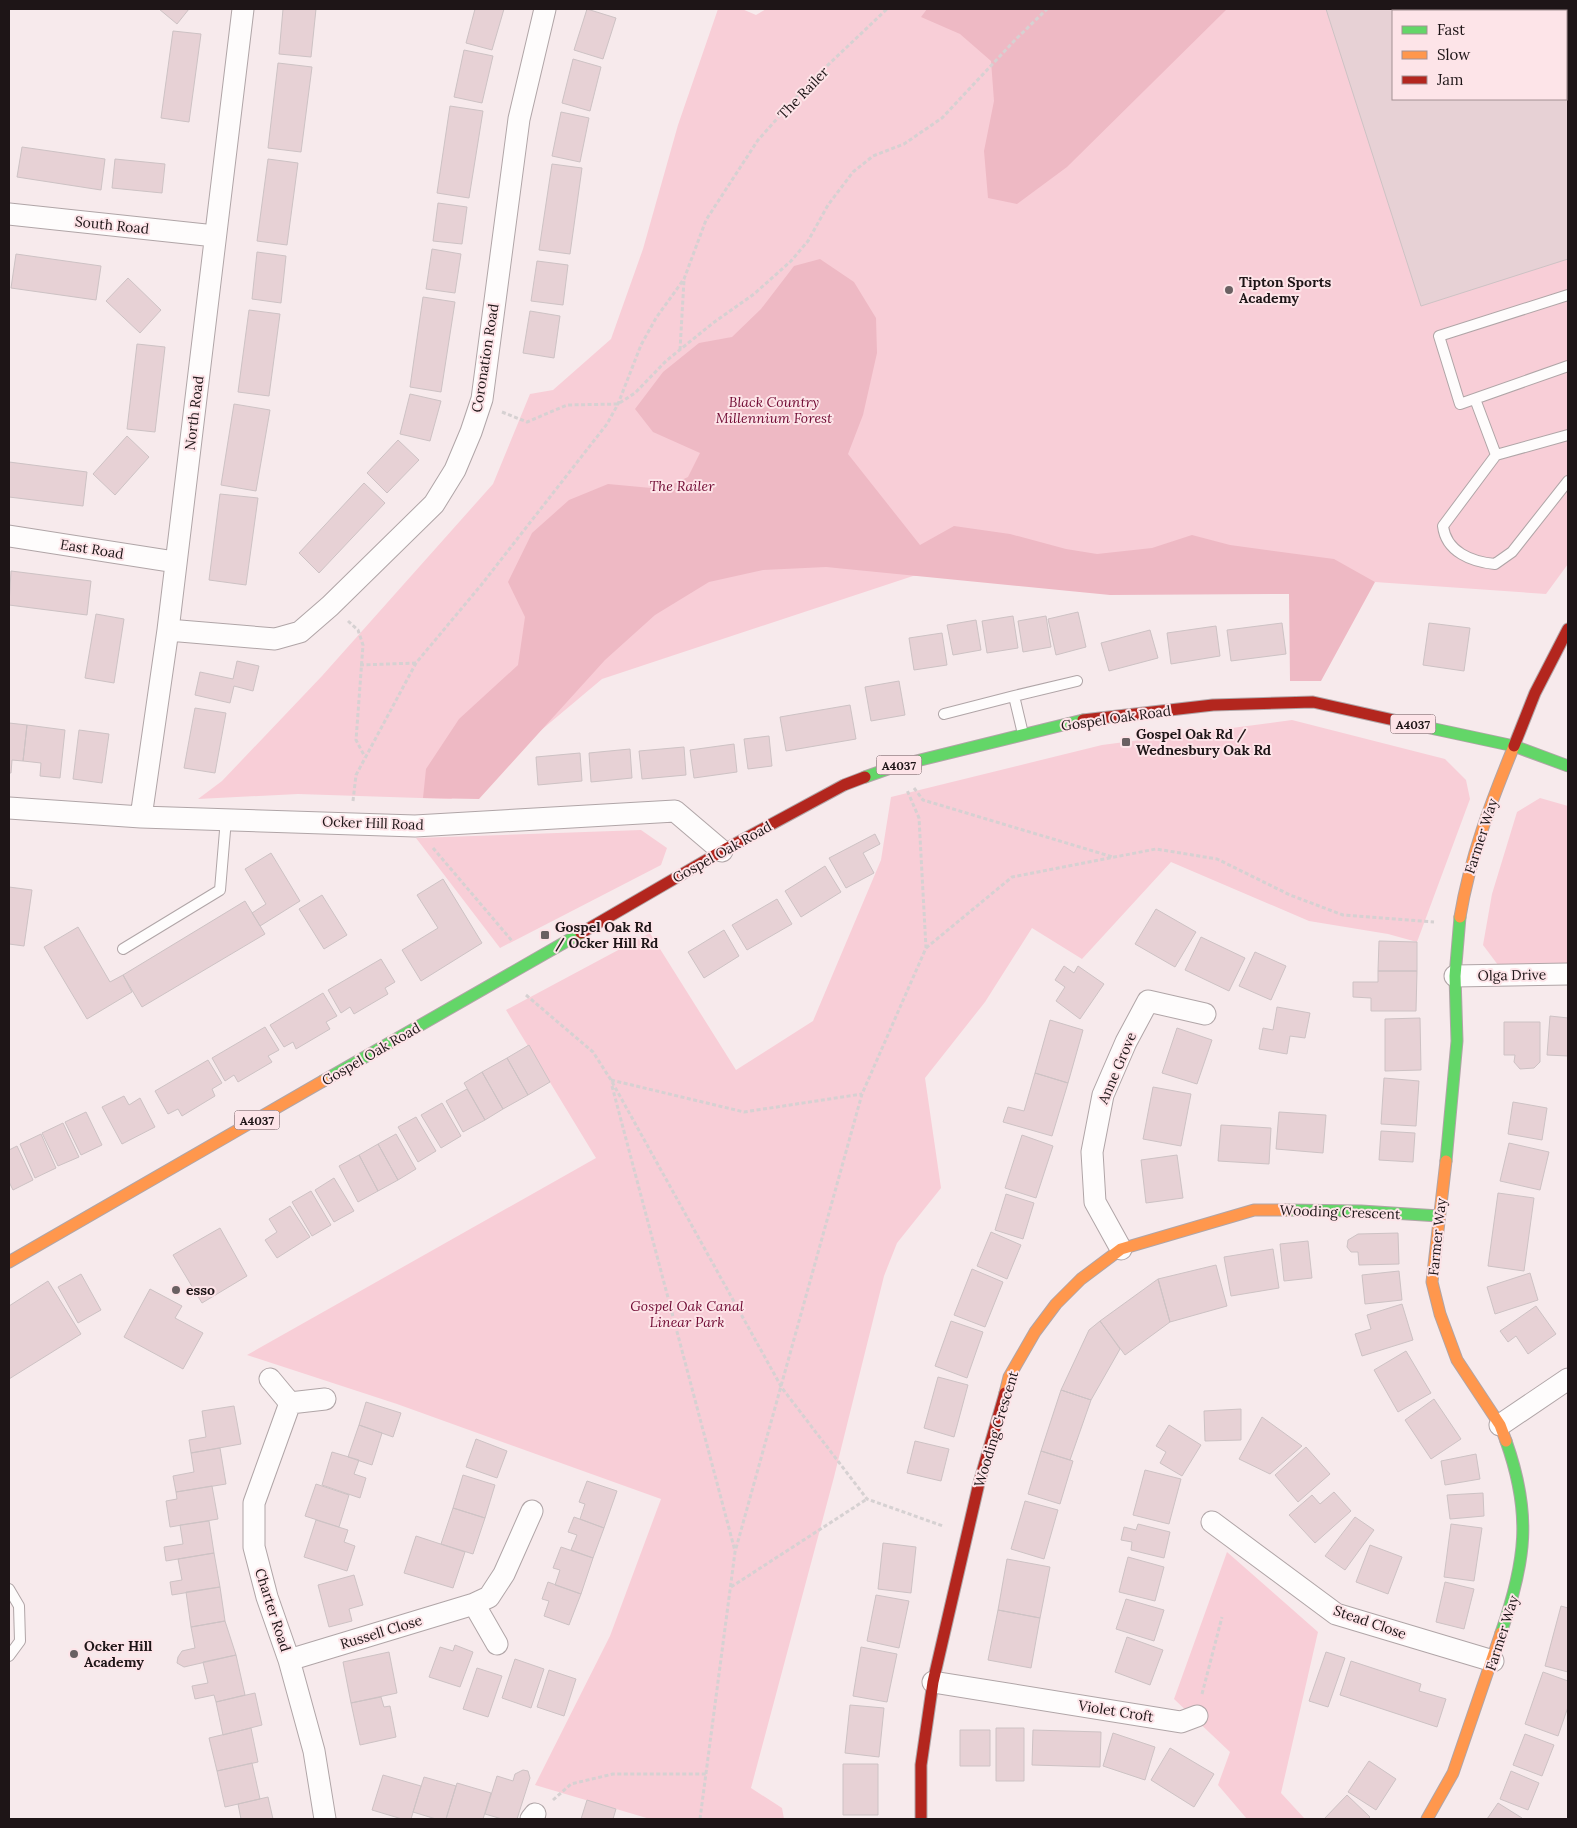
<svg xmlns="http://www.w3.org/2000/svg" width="1577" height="1828" viewBox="0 0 1577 1828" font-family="Lora,serif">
	<rect width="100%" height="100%" fill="#f7eaec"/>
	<path fill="#f8ced7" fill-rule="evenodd" d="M718,9H742L756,15L766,9H1568V564L1546,594L1375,582L1247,568L913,576L602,679L482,780L451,799L298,794L198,799L222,781L322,676L493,484L530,394L553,390L611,339L643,249L678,125ZM1393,11H1566V99H1393Z
		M1292,720L1445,759L1466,780L1470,799L1417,942L1388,934L1309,921L1171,862L1082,959L1032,928L985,1002L925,1078L941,1188L897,1243L884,1276L834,1477L751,1788L782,1808L784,1819H650L535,1785L610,1636L661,1499L397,1404L247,1355L596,1158L506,1010L650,933L736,1070L813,1021L881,860L891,797L1102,745Z
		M1540,798L1568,806V963L1501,969L1483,945L1492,894L1517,812Z
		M641,830L667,848L661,865L500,948L416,838Z
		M1227,1552L1318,1632L1281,1793L1305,1819H1247L1218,1785L1230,1752L1174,1699Z"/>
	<path fill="#eeb9c4" d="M927,9H1227L1067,167L1017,204L988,198L984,151L994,101L991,61L960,34L921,17Z
		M820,259L854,282L876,318L877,353L863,415L848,454L920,545L954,526L1010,534L1066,549L1097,554L1152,548L1192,535L1230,545L1334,559L1375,582L1321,681H1290L1289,594L1110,595L826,567L763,570L709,582L655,615L605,660L479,799L423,798L426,769L459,719L518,665L525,617L508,582L532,533L569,500L608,484L662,489L688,477L700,453L653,432L635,409L663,372L699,343L732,337L761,309L794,266Z"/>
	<path fill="#e7d1d5" stroke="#cdc2c4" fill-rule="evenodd" d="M159,9H189L177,24Z
		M283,9H316L311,57L279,54Z
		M475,9H504L492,50L466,43Z
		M587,9L616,18L603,59L574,50Z
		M1326,9H1568V259L1421,306ZM1393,11H1566V99H1393Z
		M173,31L201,34L189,122L161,118Z
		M464,50L493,56L482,103L454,97Z
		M573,59L601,67L590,111L562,103Z
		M278,63L312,67L301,152L268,148Z
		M450,106L483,111L469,198L437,193Z
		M561,112L589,118L580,162L552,156Z
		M22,147L105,159L101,190L17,177Z
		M115,159L165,164L162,193L112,188Z
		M268,159L298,163L287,245L257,241Z
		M552,164L582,168L570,254L539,250Z
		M438,203L467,207L462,244L433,241Z
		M432,249L461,254L455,293L426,289Z
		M257,252L286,256L281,303L252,299Z
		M16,254L101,266L96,300L11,288Z
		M537,261L568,265L563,305L531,301Z
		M128,278L161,310L140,333L106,301Z
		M423,297L455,302L441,392L410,387Z
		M249,310L280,314L269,396L238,392Z
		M530,311L560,316L554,358L523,353Z
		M137,344L165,347L155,432L127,429Z
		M410,394L441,401L430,441L400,434Z
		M234,404L270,410L256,491L221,485Z
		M127,436L149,457L115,495L93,474Z
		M398,440L419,460L387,493L367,473Z
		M9,462L87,472L83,506L9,497Z
		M364,483L385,503L319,573L299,553Z
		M220,494L258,498L246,585L209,580Z
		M11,571L91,581L87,615L9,605Z
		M1078,612L1086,647L1056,655L1048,619Z
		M96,614L124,619L114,683L85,678Z
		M1013,616L1018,648L987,653L982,621Z
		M1046,616L1051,647L1023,652L1018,621Z
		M976,620L981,650L953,655L947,625Z
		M1282,623L1286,654L1231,661L1227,630Z
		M1429,623L1470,628L1464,671L1423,665Z
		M1216,626L1220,656L1171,664L1167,633Z
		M1150,630L1158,658L1109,671L1101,643Z
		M942,633L947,665L914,670L909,638Z
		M237,661L259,666L253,691L234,686L230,703L195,695L200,672L233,679Z
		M899,681L905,715L871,721L865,687Z
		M850,705L856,739L786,751L780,717Z
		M195,708L226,713L215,773L184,768Z
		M9,723L27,725L23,761L12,760L11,773H9Z
		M27,725L65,730L60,778L40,776L41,763L23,761Z
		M79,730L109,734L102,783L73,779Z
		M769,736L772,766L748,769L744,739Z
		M734,744L737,772L694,778L690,750Z
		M684,747L686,775L642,779L639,751Z
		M630,749L632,778L591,782L589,753Z
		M580,753L582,781L538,785L536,757Z
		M875,834L880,844L863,853L874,873L846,888L829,858Z
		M271,853L300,901L260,926L252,913L266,904L245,869Z
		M825,866L841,892L801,917L785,891Z
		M443,879L482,943L421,981L402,950L438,928L417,895Z
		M9,887L32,890L24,946L9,944Z
		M322,895L347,935L324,949L299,909Z
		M777,899L792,924L747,950L732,925Z
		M245,901L265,934L142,1007L123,975Z
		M1156,909L1196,932L1175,967L1135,944Z
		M78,927L110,982L123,975L132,992L87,1019L44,947Z
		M724,930L739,956L704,978L688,952Z
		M1201,937L1245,958L1229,991L1185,970Z
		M1379,941L1417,942V971H1378Z
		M1255,952L1286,966L1271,1000L1239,986Z
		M381,959L395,982L385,988L388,994L354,1014L350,1007L341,1013L328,990Z
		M1064,966L1074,973L1078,966L1104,984L1080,1019L1056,1001L1065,987L1055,980Z
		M1378,971H1417L1416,1011H1371V998L1353,997V982H1378Z
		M323,993L337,1016L326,1022L330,1029L296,1049L293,1042L284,1047L270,1025Z
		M1277,1007L1310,1013L1305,1038L1290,1036L1287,1054L1259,1049L1263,1028L1273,1030Z
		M1550,1016L1568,1018V1056L1547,1055Z
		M1420,1018L1421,1070L1385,1071V1019Z
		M1050,1020L1083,1030L1068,1083L1035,1073Z
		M1504,1022H1540V1062L1534,1068L1520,1069L1514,1062L1515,1055H1504Z
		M265,1027L279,1050L268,1056L272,1062L238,1082L234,1075L225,1081L212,1058Z
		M1177,1028L1212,1040L1197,1084L1162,1073Z
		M529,1045L550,1082L528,1095L507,1058Z
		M507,1058L528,1095L503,1109L482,1072Z
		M208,1060L222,1083L212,1089L215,1096L182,1116L178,1109L168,1114L155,1091Z
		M482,1072L503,1109L485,1120L464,1083Z
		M1035,1073L1068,1083L1052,1136L1003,1122L1008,1107L1024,1111Z
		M1384,1078L1419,1081L1416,1126L1381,1124Z
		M1153,1087L1191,1094L1181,1146L1143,1139Z
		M467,1089L485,1120L463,1132L446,1101Z
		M124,1096L129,1105L140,1098L155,1127L122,1144L102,1107Z
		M1513,1102L1547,1108L1542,1140L1508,1134Z
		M442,1103L461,1136L441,1148L421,1115Z
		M86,1112L102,1145L81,1155L65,1122Z
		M1279,1112L1326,1115L1323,1153L1276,1149Z
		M416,1117L436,1151L418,1162L398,1127Z
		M63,1123L79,1157L58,1166L42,1133Z
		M1221,1125L1271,1128L1269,1164L1218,1161Z
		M1381,1131L1415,1133L1413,1162L1379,1160Z
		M41,1134L56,1168L35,1178L20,1144Z
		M396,1134L416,1169L398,1180L378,1144Z
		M1022,1135L1053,1146L1036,1198L1005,1188Z
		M1509,1143L1549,1152L1540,1190L1500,1181Z
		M378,1144L398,1180L378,1191L359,1155Z
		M17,1146L33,1180L13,1190L9,1182V1150Z
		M359,1155L378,1191L358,1202L339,1166Z
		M1177,1155L1183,1198L1146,1203L1141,1160Z
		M334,1178L354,1211L334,1222L315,1190Z
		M311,1191L331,1225L312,1236L292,1202Z
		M1498,1193L1534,1198L1524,1271L1488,1266Z
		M1006,1194L1034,1203L1023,1239L995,1230Z
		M290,1206L310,1237L277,1258L265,1240L277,1232L269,1219Z
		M220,1228L247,1276L202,1303L173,1255Z
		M991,1232L1021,1245L1007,1279L977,1266Z
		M1398,1233L1399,1264L1359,1265L1358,1252H1351L1347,1247L1348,1240L1358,1234Z
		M1308,1241L1312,1278L1284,1281L1280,1244Z
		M1273,1249L1279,1288L1231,1296L1224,1257Z
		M1216,1265L1227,1306L1170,1322L1158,1279Z
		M972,1269L1003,1282L985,1327L954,1315Z
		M1399,1271L1402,1300L1365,1304L1362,1275Z
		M1530,1273L1538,1300L1495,1314L1487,1287Z
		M81,1274L101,1310L78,1323L58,1287Z
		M1158,1279L1170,1322L1125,1355L1100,1321Z
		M48,1281L81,1334L9,1379V1306Z
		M150,1289L182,1306L175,1318L203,1333L183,1369L124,1337Z
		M1402,1304L1413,1340L1362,1356L1355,1334L1371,1329L1367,1315Z
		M1536,1306L1556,1334L1528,1354L1516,1336L1508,1342L1500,1331Z
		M951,1321L983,1332L967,1378L935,1366Z
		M1100,1321L1120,1349L1091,1400L1061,1390L1089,1330Z
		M1406,1351L1431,1393L1398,1412L1374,1370Z
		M938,1377L968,1385L954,1437L924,1428Z
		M1061,1390L1091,1400L1070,1460L1041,1451Z
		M1434,1399L1461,1439L1431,1459L1405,1420Z
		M366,1402L401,1413L393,1437L359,1425Z
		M234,1406L241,1444L191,1453L189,1440L206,1437L202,1411Z
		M1241,1409V1440L1205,1441L1204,1411Z
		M1262,1417L1302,1446L1270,1474L1239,1459Z
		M359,1425L382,1433L372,1465L348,1457Z
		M1169,1425L1201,1445L1182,1476L1160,1463L1166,1452L1156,1446Z
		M476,1439L507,1451L497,1478L466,1467Z
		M915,1441L949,1449L941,1481L907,1473Z
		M1306,1447L1330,1474L1298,1502L1275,1475Z
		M220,1448L226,1484L176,1492L173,1476L194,1472L191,1453Z
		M1041,1451L1073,1461L1060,1504L1028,1494Z
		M332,1452L359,1460L354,1474L366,1478L360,1498L322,1485Z
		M1476,1454L1480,1479L1445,1485L1441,1461Z
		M1145,1470L1181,1479L1169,1524L1133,1515Z
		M463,1475L495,1485L485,1518L453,1508Z
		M587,1481L617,1491L604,1528L580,1519L585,1504L579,1502Z
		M316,1484L349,1495L339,1527L305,1516Z
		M212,1486L218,1519L170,1527L166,1501L177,1499L176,1492Z
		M1334,1492L1351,1511L1315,1543L1289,1515L1312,1495L1320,1504Z
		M1483,1493L1484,1516L1450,1519L1447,1495Z
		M1025,1501L1058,1510L1044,1559L1011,1549Z
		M453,1508L485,1518L473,1554L441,1544Z
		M574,1517L604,1528L593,1558L571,1550L577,1535L568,1532Z
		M1355,1517L1374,1530L1345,1570L1325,1556Z
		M316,1520L348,1530L344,1542L355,1546L347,1571L304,1557Z
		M209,1521L214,1553L166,1561L164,1547L183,1544L180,1525Z
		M1138,1524L1170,1532L1164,1558L1131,1550L1132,1542L1121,1540L1124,1527L1136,1530Z
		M1451,1524L1482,1528L1474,1581L1444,1577Z
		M416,1536L465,1552L453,1588L404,1573Z
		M883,1543L916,1547L911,1593L878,1589Z
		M1370,1545L1402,1557L1388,1594L1356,1582Z
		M561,1547L593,1558L581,1594L555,1585L560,1570L553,1568Z
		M214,1553L220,1587L172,1595L170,1582L182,1580L178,1559Z
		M1128,1557L1164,1567L1155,1601L1119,1592Z
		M1007,1559L1050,1567L1040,1618L998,1610Z
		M354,1575L363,1605L349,1609L352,1621L329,1627L318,1585Z
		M548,1582L581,1594L569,1625L544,1616L549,1601L542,1599Z
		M1445,1582L1474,1589L1464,1629L1436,1622Z
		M220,1587L225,1621L191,1627L186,1592Z
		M876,1595L909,1601L899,1648L867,1641Z
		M1126,1599L1164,1610L1154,1641L1116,1629Z
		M1561,1606L1568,1608V1672L1545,1666Z
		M998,1610L1040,1618L1031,1668L988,1660Z
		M225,1621L236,1655L184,1667L177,1663L178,1657L182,1651L195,1648L191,1627Z
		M1127,1637L1163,1650L1150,1685L1115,1672Z
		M455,1645L473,1652L460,1687L429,1677L440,1647L453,1651Z
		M861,1647L897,1654L887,1702L853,1696Z
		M389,1652L397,1693L351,1703L343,1662Z
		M1326,1652L1345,1658L1328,1707L1309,1701Z
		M236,1655L245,1695L216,1702L214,1695L195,1699L192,1686L208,1683L203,1662Z
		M515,1659L544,1669L531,1708L502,1698Z
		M1351,1661L1421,1684L1419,1691L1446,1699L1437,1727L1340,1695Z
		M477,1668L502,1676L488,1717L463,1709Z
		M549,1670L576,1679L564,1716L537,1707Z
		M1543,1672L1568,1681V1707L1558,1736L1525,1724Z
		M255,1693L262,1725L223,1735L216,1702Z
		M381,1697L384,1707L390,1706L396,1737L360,1745L351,1703Z
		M850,1705L884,1708L879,1757L845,1753Z
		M251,1728L258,1762L217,1771L209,1738Z
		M996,1728H1024V1781H996Z
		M960,1730H990V1766H960Z
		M1033,1730L1101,1732L1100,1767L1032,1765Z
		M1113,1733L1155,1747L1145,1780L1103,1766Z
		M1525,1734L1554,1745L1542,1776L1513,1765Z
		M1170,1748L1214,1774L1194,1807L1151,1780Z
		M1369,1761L1396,1779L1376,1810L1348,1792Z
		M252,1763L260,1799L225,1807L217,1771Z
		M843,1764H878V1815H843Z
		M523,1770L528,1771L530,1778L517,1819H502L485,1814L497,1776L513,1781L515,1774Z
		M1511,1771L1539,1783L1528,1810L1500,1799Z
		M383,1775L421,1786L411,1819H402L372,1810Z
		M424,1777L456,1786L446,1819H436L413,1812Z
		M457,1783L491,1793L483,1819H446Z
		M1347,1795L1370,1817L1368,1819H1324Z
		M268,1797L273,1819H241L238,1804Z
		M587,1800L616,1809L613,1819H581Z
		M1498,1803L1522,1818L1521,1819H1487Z"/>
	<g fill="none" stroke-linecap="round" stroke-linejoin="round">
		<defs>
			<path id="lane" d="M1568,295L1439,336L1460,404L1568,366
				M1475,399L1496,455
				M1568,435L1496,455L1443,526C1446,552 1472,562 1495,564L1512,552L1568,481
				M944,714L1014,696
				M1023,734L1014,696L1077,681
				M123,949L220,890L226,819
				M9,1589L19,1606L20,1641L9,1656"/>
			<path id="street" d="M9,214L215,236
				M9,536L175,562
				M168,630L275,639L300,632L330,606L434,504L455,470L471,432L482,399L519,119L545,9
				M9,808L141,817L415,826L675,811L722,851
				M141,817L168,630L243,9
				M1455,976L1568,974
				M1121,1249L1095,1202L1092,1152L1103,1095L1126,1042L1148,1001L1205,1014
				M270,1379L290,1403L325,1399
				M290,1403L254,1503V1547L267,1597L289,1660L314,1751L325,1819
				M1500,1425L1568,1379
				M1212,1522L1336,1614L1493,1661
				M474,1604L497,1644
				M289,1660L474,1604L489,1597L504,1574L532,1511
				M933,1682L1181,1722L1197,1716
				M531,1819L535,1814"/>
			<path id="fast" d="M1407,723L1514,746L1568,766
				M865,777L896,766L1083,720
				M323,1081L581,933
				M1446,1161L1457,1041L1455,976L1460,917
				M1286,1210L1361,1211L1439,1216
				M1501,1633C1526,1561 1532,1514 1506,1441"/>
			<path id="slow" d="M1460,917C1470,857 1491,802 1514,746
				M1446,1161L1432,1282L1440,1314L1457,1360L1500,1425L1506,1441
				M9,1262L323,1081
				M1005,1393L1009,1377L1035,1332L1056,1304L1081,1279L1121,1249L1254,1210H1286
				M1427,1819L1453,1773L1501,1633"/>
			<path id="jam" d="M1083,720L1213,705L1313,702L1407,723
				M1514,746L1535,693L1568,629
				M581,933L722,851L844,785L865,777
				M921,1819V1765L933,1682L979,1483L1005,1393"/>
		</defs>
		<use href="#lane" stroke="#b0a5a7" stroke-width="12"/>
		<use href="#street" stroke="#b0a5a7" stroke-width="23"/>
		<use href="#fast" stroke="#b0a5a7" stroke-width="13"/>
		<use href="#slow" stroke="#b0a5a7" stroke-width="13"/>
		<use href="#jam" stroke="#b0a5a7" stroke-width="13"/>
		<path stroke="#d6d1d2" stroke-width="3" stroke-dasharray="4 2.5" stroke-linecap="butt" d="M680,350L684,280
			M502,412L527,422L567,405L618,404L635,393L666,361L713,323L754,294L791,261L808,241L828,205L853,172L873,156L904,144L942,118L1015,40L1047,9
			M348,621L358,630L363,645L356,740L365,757
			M360,665L416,663
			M914,788L923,800L1113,857
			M353,801L356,775L416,663L482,584L607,424L618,404L641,345L656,318L684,279L706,220L758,140L810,82L887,9
			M433,848L513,942
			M926,948L1012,877L1156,849L1217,859L1290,895L1343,915L1434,922
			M526,995L593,1052L611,1080L782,1388L867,1499L943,1526
			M611,1080L744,1112L862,1094
			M612,1086L735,1551
			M731,1587L867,1499
			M1202,1694L1222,1617
			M553,1800L571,1784L613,1774H706
			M700,1819L735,1552L862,1094L926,948L919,818L907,790"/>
		<use href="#lane" stroke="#fefcfc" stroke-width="10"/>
		<use href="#street" stroke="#fefcfc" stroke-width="21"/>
		<use href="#fast" stroke="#63d668" stroke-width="11"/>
		<use href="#slow" stroke="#ff974d" stroke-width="11"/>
		<use href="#jam" stroke="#b3261e" stroke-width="11"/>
	</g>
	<g fill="#6a6062" stroke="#fde4e8" stroke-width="2">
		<circle cx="1229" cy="290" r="5"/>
		<rect x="1121" y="737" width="10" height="10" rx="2.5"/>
		<rect x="540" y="930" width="10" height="10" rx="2.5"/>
		<circle cx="176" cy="1290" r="5"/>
		<circle cx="74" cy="1654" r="5"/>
	</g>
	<g text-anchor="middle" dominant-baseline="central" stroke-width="4" stroke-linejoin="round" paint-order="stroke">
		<g fill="#fde4e8" stroke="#615356" stroke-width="1">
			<rect x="1390.5" y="714.5" width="45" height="19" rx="4"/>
			<rect x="876.5" y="755.5" width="45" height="19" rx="4"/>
			<rect x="234.5" y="1110.5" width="45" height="19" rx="4"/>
		</g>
		<g font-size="12" font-weight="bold" fill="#1e1517">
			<text x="1413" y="724">A4037</text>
			<text x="899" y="765">A4037</text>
			<text x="257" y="1120">A4037</text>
		</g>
		<g font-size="14" fill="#1e1517" stroke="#fde4e8">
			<text transform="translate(803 93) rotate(-46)">The Railer</text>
			<text transform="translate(112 225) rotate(6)">South Road</text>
			<text transform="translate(485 358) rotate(-81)">Coronation Road</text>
			<text transform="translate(194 413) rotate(-83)">North Road</text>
			<text transform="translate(92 549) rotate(9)">East Road</text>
			<text transform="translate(1116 718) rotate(-8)">Gospel Oak Road</text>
			<text transform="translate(373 823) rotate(2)">Ocker Hill Road</text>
			<text transform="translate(1481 836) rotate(-72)">Farmer Way</text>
			<text transform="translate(722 852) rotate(-29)">Gospel Oak Road</text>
			<text transform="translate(1512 975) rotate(-1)">Olga Drive</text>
			<text transform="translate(371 1054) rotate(-30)">Gospel Oak Road</text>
			<text transform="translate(1117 1068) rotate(-67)">Anne Grove</text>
			<text transform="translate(1340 1212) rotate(2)">Wooding Crescent</text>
			<text transform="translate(1437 1237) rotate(-84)">Farmer Way</text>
			<text transform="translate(996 1429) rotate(-73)">Wooding Crescent</text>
			<text transform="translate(273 1610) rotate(72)">Charter Road</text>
			<text transform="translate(1370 1622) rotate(19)">Stead Close</text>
			<text transform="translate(381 1632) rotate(-17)">Russell Close</text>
			<text transform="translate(1502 1633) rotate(-72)">Farmer Way</text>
			<text transform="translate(1116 1711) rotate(9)">Violet Croft</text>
		</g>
		<g font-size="14" font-weight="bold" fill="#1e1517" stroke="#fde4e8" text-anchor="start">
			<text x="1239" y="282">Tipton Sports<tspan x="1239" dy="16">Academy</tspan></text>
			<text x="1136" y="734">Gospel Oak Rd /<tspan x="1136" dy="16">Wednesbury Oak Rd</tspan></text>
			<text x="555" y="927">Gospel Oak Rd<tspan x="555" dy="16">/ Ocker Hill Rd</tspan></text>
			<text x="186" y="1290">esso</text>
			<text x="84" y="1646">Ocker Hill<tspan x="84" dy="16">Academy</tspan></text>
		</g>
		<g font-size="14" font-style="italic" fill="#6f0932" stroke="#fde4e8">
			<text x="774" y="402">Black Country<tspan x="774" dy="16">Millennium Forest</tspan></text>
			<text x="682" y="486">The Railer</text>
			<text x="687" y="1306">Gospel Oak Canal<tspan x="687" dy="16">Linear Park</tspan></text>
		</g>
	</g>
	<rect width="1577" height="1828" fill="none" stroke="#1e1517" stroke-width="20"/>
	<rect x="1392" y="10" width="175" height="90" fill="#fde4e8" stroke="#a49194"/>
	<rect x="1402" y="26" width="25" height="8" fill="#63d668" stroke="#a49194"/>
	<text x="1437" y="35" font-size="15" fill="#1e1517">Fast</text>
	<rect x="1402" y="51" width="25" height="8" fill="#ff974d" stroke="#a49194"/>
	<text x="1437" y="60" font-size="15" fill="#1e1517">Slow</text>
	<rect x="1402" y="76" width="25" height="8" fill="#b3261e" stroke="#a49194"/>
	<text x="1437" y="85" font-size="15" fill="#1e1517">Jam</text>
</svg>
